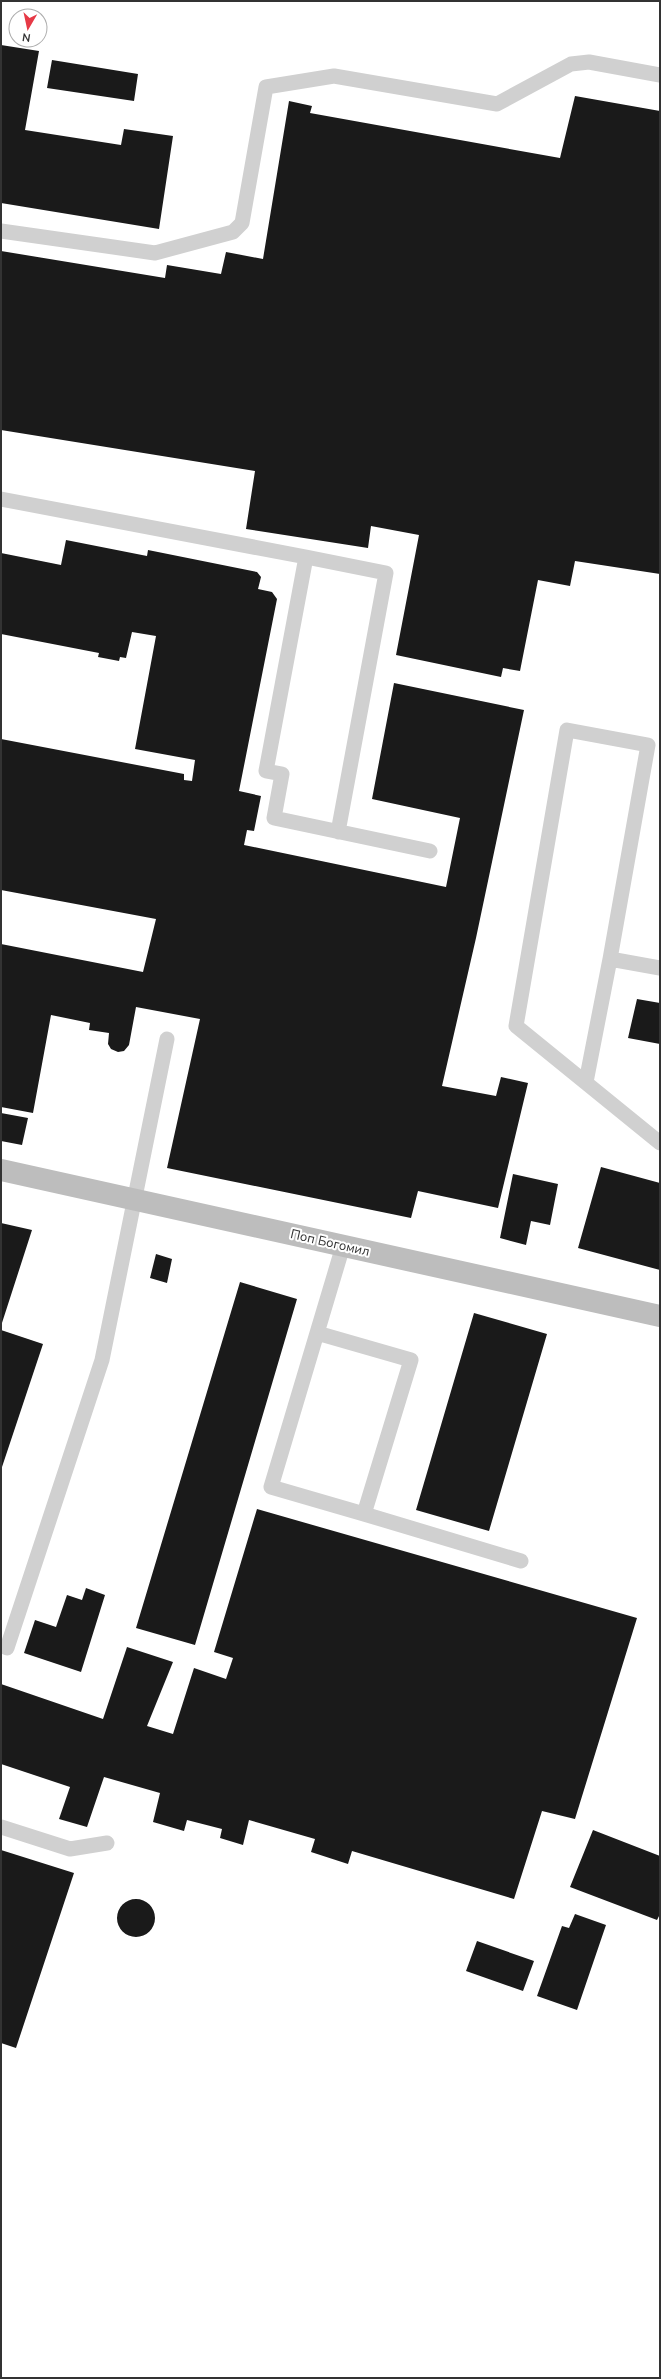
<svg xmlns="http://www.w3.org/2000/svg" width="661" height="2379" viewBox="0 0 661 2379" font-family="'Nunito Sans',sans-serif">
	<rect width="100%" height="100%" fill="#fff"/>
	<path fill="#1a1a1a" d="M1,45L39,51L25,130L121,145L124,129L173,136L159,229L1,203Z
		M52,60L138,74L134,101L47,88Z
		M575,96L660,111V574L575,561L570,586L538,580L520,671L503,668L501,677L396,655L419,535L371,526L368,548L246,529L255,471L1,430V251L165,278L167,265L221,274L226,252L263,259L289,101L312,106L310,113L560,158Z
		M66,540L147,556L148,550L257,572L261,577L258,589L272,592L277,599L239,791L261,796L254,831L247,830L244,845L446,887L460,818L372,799L394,683L524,710L476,938L442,1086L496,1096L501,1077L528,1083L498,1208L418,1191L411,1218L167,1168L200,1019L136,1007L129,1045L124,1051L118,1052L111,1049L108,1044L109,1033L89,1030L90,1023L51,1015L33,1113L1,1107V944L143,972L156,919L1,890V739L184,774V780L192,781L195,760L135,749L156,636L132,632L126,658L120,657L119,661L98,657L99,653L1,634V553L61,565Z
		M637,999L660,1003V1044L628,1038Z
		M1,1113L28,1118L22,1145L1,1141Z
		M601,1167L660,1183V1270L578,1248Z
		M513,1174L558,1184L550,1225L531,1221L526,1245L500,1238Z
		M1,1223L32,1230L1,1326Z
		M156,1254L172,1259L167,1283L150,1278Z
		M240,1282L297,1299L195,1645L136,1628Z
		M474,1313L547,1334L489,1531L416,1510Z
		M1,1330L43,1344L1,1470Z
		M257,1509L637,1618L575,1819L542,1811L514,1899L352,1851L348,1864L311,1852L315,1839L249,1820L243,1845L220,1838L222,1829L187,1820L184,1831L153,1822L160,1793L104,1777L87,1827L59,1819L70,1787L1,1764V1684L103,1719L127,1647L173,1662L147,1726L173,1734L194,1668L226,1679L233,1658L214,1652Z
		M86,1588L105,1595L81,1672L24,1653L35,1620L56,1627L67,1595L82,1600Z
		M593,1830L660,1856V1914L657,1920L570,1887Z
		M1,1850L74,1873L16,2048L1,2043Z
		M117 1918a19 19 0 1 1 38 0a19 19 0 1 1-38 0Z
		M575,1914L606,1925L577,2010L537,1996L562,1926L569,1928Z
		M477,1941L534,1961L523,1991L466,1971Z"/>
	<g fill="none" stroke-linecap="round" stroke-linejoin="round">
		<path stroke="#d0d0d0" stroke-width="15" d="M1,231L155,253L233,232L242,223L266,87L334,76L497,104L571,64L589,62L660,75
			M1,499L306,557L266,771L282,774L274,818L430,851
			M306,557L386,573L338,832
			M660,968L610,959L648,745L567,730L516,1026L660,1143
			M586,1082L610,959
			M343,1246L271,1487L364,1514
			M317,1333L411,1360L364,1514L521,1561
			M7,1648L102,1360L167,1039
			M1,1827L70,1849L107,1843"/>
		<path stroke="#bdbdbd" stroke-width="22" d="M1,1170L660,1316"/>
	</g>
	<g text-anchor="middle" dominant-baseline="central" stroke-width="4" stroke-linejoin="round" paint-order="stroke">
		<g font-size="13" fill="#333" stroke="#fff">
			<text transform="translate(330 1243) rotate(13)">Поп Богомил</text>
		</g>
	</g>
	<rect width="661" height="2379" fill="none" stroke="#333333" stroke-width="4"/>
	<g transform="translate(28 28) rotate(189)"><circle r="19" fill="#ffffff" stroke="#adadad"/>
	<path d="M0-3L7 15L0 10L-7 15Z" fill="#e63946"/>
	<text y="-6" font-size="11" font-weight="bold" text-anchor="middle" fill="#333333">N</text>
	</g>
</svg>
